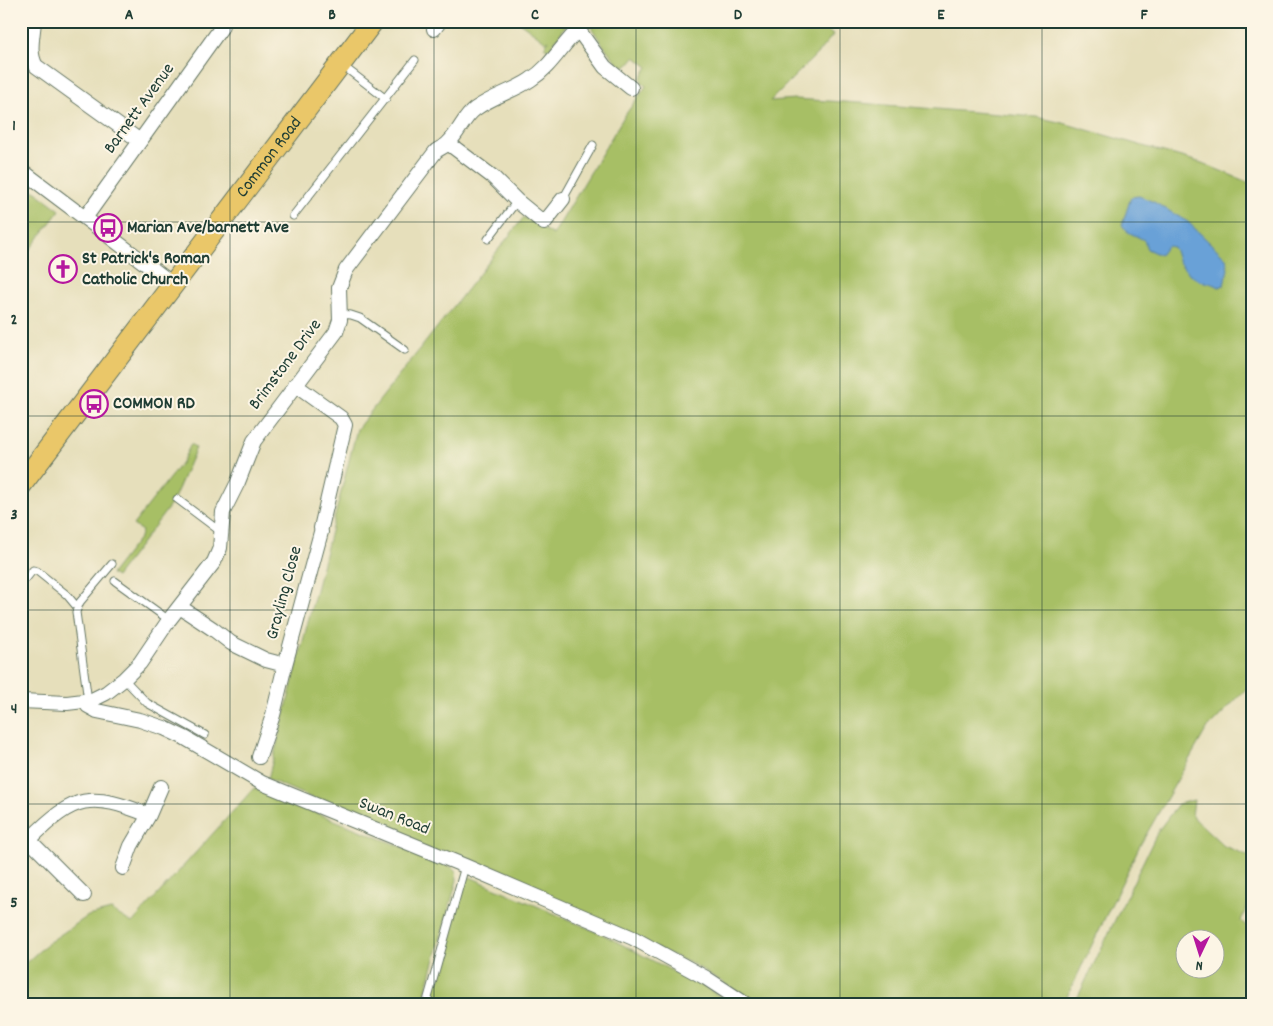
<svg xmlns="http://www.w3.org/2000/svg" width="1273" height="1026" viewBox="0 0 1273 1026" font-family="Dekko,sans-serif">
	<rect width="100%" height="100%" fill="#fcf5e5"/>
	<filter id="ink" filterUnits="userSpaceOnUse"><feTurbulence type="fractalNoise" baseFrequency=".02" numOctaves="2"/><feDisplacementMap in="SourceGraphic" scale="10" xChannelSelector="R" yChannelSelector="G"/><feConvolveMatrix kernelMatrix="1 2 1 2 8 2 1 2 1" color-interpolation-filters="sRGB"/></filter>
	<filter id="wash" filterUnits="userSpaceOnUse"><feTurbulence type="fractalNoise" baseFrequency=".0096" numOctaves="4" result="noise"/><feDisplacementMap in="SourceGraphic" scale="20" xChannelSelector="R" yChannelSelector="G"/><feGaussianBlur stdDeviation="1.12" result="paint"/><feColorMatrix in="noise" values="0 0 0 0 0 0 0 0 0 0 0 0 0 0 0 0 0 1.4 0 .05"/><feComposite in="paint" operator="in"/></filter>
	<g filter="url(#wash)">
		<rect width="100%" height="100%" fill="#e6dfbb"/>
		<path fill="#a7bf65" stroke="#637e4c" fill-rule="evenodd" d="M518,21H564L565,27L549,50L544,47L549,40L546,42Z
			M587,21H815L833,35L817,54L770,101L795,99L860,103L1036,117L1063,123L1202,163L1252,184V683L1206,730L1139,847L1063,1005H759L695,965L268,779L357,429L524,217L553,235L623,118L646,86L642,83L641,77L648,67L635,57L627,66H620L603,45Z
			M21,181L60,210L21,261Z
			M191,444L196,448L172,503L116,577L111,574L140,537L142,531L133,525L182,462Z
			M254,788L452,867L456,871L457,880L422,1005H21V967L48,943L88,916L111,910L132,923Z
			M1194,800L1192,816L1224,846L1252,857V894L1241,921L1252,931V1005H1074L1158,831L1178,804ZM1216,938V968H1186V938Z
			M470,877L606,936L676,973L692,980L735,1005H429L465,879Z"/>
		<path fill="#69a1d7" stroke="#446f86" d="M1139,196L1154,202L1188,222L1226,258L1228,269L1224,285L1219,287C1213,284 1211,283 1204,282C1195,281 1184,269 1179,262C1176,257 1176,251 1173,247L1167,246L1160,255L1147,249L1144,240L1128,232L1122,225L1131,197Z"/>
	</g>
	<g filter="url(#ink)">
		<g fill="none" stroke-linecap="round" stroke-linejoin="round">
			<defs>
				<path id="lane" d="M72,21L96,24L99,21
					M343,66L386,99
					M563,199L593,145
					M293,216L415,60
					M488,239L517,201
					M340,314L351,315L360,318L405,350
					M177,499L221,532
					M115,581L169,620
					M21,585L33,570L37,571L67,595L77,607
					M124,679L147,703L205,735
					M88,701L76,612L80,602L112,564
					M426,1005L465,866"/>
				<path id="street" d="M34,21C33,36 28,53 36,66L140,141
					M572,21L605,67L631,88
					M434,29L440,21
					M448,143L493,177L517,201L544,223L563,199
					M21,170L174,285
					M85,218L221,28L223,21
					M295,385L341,418L345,425L321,528
					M180,607L213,629L231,643L266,660L285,665
					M21,701L67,703L92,700L106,693L124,679L140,663L169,620L214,562L220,548L223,512L238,482L254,441L336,332L340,320L339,288L346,270L436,151C440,148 446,146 449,142C459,132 464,117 475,109C493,96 514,91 530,80C551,67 561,46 578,30
					M88,701V706L97,711L140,720L164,728L185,738L262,783L465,866L633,938L706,978L747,1005
					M259,757L273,715L285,665L321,532
					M21,832L84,895
					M29,840C75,794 90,792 149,815
					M123,868L131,846L149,815L161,787"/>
				<g id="primary">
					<path id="s1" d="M21,485L373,21"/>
				</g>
			</defs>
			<use href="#lane" stroke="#657663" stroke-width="9"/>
			<use href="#street" stroke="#657663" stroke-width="16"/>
			<use href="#primary" stroke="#657663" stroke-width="23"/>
			<use href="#lane" stroke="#fff" stroke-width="7"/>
			<use href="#street" stroke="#fff" stroke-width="14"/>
			<use href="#primary" stroke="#eac769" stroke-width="21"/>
		</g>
	</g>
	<path fill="none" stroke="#1f3d34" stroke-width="1" stroke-opacity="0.55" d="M230,21V1005M434,21V1005M636,21V1005M840,21V1005M1042,21V1005M21,222H1252M21,416H1252M21,610H1252M21,804H1252"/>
	<defs>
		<symbol id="bus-ring" viewBox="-11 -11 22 22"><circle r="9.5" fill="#fcf5e5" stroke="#b5179e" stroke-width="1.5"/><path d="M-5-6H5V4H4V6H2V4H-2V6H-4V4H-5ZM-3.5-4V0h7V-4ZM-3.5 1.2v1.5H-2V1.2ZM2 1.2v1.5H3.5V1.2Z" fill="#b5179e"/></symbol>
		<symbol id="church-ring" viewBox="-11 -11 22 22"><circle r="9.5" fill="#fcf5e5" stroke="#b5179e" stroke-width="1.5"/><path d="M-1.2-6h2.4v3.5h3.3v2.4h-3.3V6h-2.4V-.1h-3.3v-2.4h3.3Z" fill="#b5179e"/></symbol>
	</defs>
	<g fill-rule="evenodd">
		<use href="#bus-ring" x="92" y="212" width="32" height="32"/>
		<use href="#church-ring" x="47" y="253" width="32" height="32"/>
		<use href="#bus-ring" x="78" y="388" width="32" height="32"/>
	</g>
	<g text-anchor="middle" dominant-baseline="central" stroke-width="4" stroke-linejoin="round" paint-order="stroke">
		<g font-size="18" fill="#1f3d34" stroke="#fcf5e5">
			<text transform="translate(140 109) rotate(-54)">Barnett Avenue</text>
			<text stroke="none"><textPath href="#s1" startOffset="411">Common Road</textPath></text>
			<text transform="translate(286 365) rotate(-53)">Brimstone Drive</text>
			<text transform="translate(285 593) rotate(-75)">Grayling Close</text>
			<text transform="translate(394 817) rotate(22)">Swan Road</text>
		</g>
		<g font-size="18" font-weight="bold" fill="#1f3d34" stroke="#fcf5e5" text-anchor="start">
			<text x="127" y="228">Marian Ave/barnett Ave</text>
			<text x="82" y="259">St Patrick's Roman<tspan x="82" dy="21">Catholic Church</tspan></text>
			<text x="113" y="404">COMMON RD</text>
		</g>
	</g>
	<rect width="1273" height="1026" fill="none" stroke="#fcf5e5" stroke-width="55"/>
	<g transform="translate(1200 954) rotate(184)"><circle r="24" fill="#fcf5e5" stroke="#a4ab9e"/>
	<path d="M0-4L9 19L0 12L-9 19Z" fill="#b5179e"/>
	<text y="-8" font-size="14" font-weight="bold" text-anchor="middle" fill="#1f3d34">N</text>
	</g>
	<rect x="28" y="28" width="1218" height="970" fill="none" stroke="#1f3d34" stroke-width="2"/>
	<g font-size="16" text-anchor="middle" font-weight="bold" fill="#1f3d34">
		<text x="129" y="19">A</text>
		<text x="332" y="19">B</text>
		<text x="535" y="19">C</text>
		<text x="738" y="19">D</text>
		<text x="941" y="19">E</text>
		<text x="1144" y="19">F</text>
		<text x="14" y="130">1</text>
		<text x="14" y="324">2</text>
		<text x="14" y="519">3</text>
		<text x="14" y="713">4</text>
		<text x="14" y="907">5</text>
	</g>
</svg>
